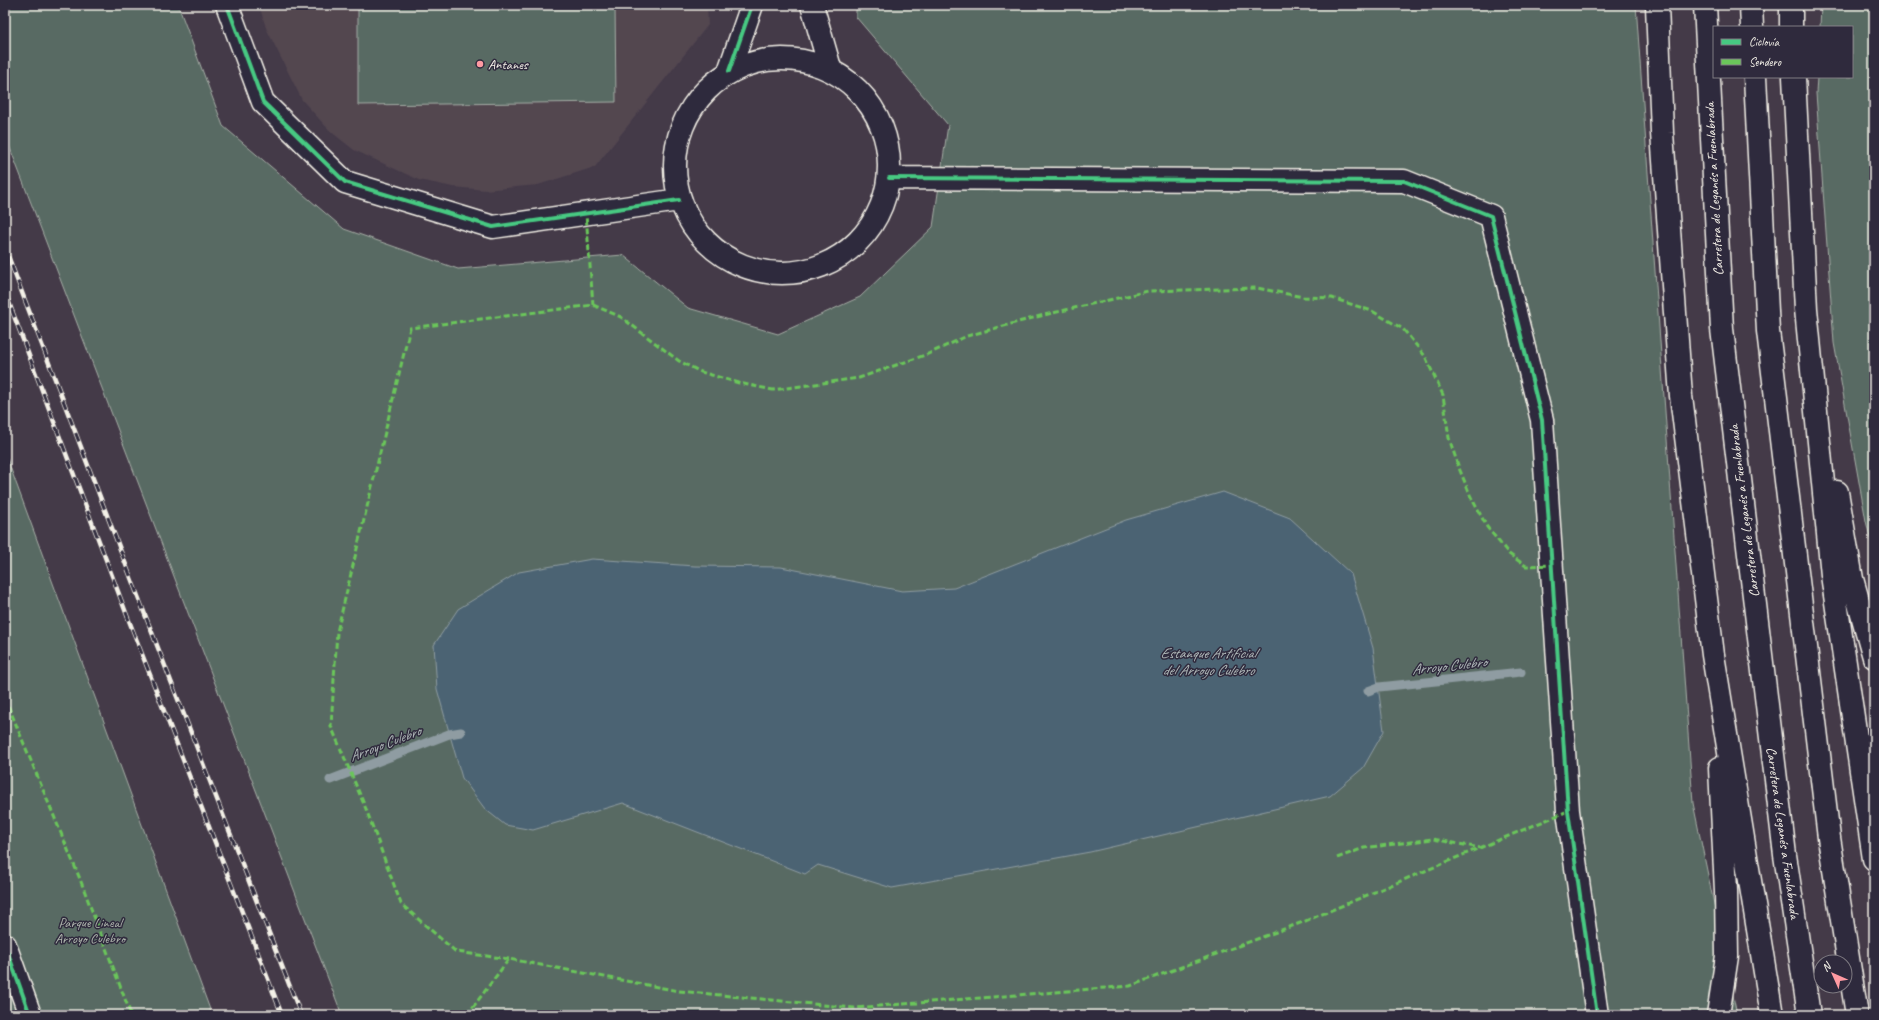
<svg xmlns="http://www.w3.org/2000/svg" width="1879" height="1020" viewBox="0 0 1879 1020" font-family="Caveat,sans-serif">
	<rect width="100%" height="100%" fill="#443a48"/>
	<filter id="ink" filterUnits="userSpaceOnUse"><feTurbulence type="fractalNoise" baseFrequency=".025" numOctaves="2"/><feDisplacementMap in="SourceGraphic" scale="8" xChannelSelector="R" yChannelSelector="G"/><feConvolveMatrix kernelMatrix="1 2 1 2 8 2 1 2 1" color-interpolation-filters="sRGB"/></filter>
	<g filter="url(#ink)">
		<path fill="#524650" d="M259,5H707L708,25L595,167L538,185L485,190L453,187L419,180L354,150L330,131L302,100L266,28Z"/>
		<path fill="#596b64" stroke="#a6aea6" d="M5,5H178L223,126L344,229L458,269L623,255L688,308L778,334L860,297L933,227L948,125L856,17V5H1636L1693,803L1737,1015H342L5,135Z
			M358,5H615L616,102L358,105Z
			M1821,5H1874V554L1866,521L1834,343L1816,93L1817,77H1852V27H1820Z
			M5,453L212,1015H5Z"/>
		<path fill="#4b6473" stroke="#8f9ca2" d="M1223,492L1290,518L1351,574L1373,648L1384,731L1363,768L1330,796L1090,852L892,888L818,865L805,874L623,803L533,830L505,825L485,809L462,778L437,689L434,645L458,609L519,572L592,559L695,566L781,567L902,591L954,588L1126,520Z"/>
		<g fill="none" stroke-linecap="round" stroke-linejoin="round">
			<path stroke="#8f9ca2" stroke-width="9" d="M1368,691L1379,687L1521,672
				M330,780L449,734L461,732"/>
			<defs>
				<path id="minor" d="M227,5L263,102L345,182L493,227L679,200
					M812,5L830,68
					M675 166a107 107 0 1 1 214 0a107 107 0 1 1-214 0Z
					M729,71L752,5
					M889,178L1404,181L1491,216L1542,420L1568,811L1597,1015
					M5,945L30,1015"/>
				<path id="highway" d="M1657,5L1662,133L1681,396L1713,655L1772,1015
					M1705,5L1722,329L1785,855L1809,1015
					M1751,5L1752,27
					M1791,5V27
					M1755,77L1768,331L1829,838L1857,1015
					M1794,77L1806,309L1832,575L1874,859
					M1837,492L1852,579L1874,657
					M1718,1015L1727,956L1726,891L1720,768"/>
			</defs>
			<use href="#minor" stroke="#f4f1e8" stroke-width="25"/>
			<use href="#highway" stroke="#f4f1e8" stroke-width="25"/>
			<use href="#minor" stroke="#2f2a3d" stroke-width="22"/>
			<use href="#highway" stroke="#2f2a3d" stroke-width="22"/>
			<defs>
				<path id="rail" d="M5,248L144,612L301,1015
					M5,292L128,618L282,1015"/>
			</defs>
			<use href="#rail" stroke="#f4f1e8" stroke-width="4.5"/>
			<use href="#rail" stroke="#2f2a3d" stroke-width="3" stroke-dasharray="9" stroke-linecap="butt"/>
			<path stroke="#6ac65a" stroke-width="3" stroke-dasharray="6 3" stroke-linecap="butt" d="M593,305L621,317L679,361L701,372L739,383L773,390L859,378L928,354L967,336L1044,315L1148,291L1257,288L1303,297L1332,298L1372,311L1403,329L1425,356L1443,395L1449,438L1459,468L1471,497L1487,527L1509,554L1526,566L1552,565
				M5,698L80,879L131,1015
				M1337,858L1364,848L1433,839L1480,848
				M509,959L456,952L401,904L366,809L331,726L337,632L410,328L593,305L586,214
				M467,1015L509,959L679,991L854,1008L1130,986L1303,922L1568,811"/>
			<defs>
				<path id="cycleway" d="M227,5L263,102L345,182L493,227L679,200
					M729,71L752,5
					M889,178L1404,181L1491,216L1542,420L1568,811L1597,1015
					M5,945L30,1015"/>
			</defs>
			<use href="#cycleway" stroke="#2f2a3d" stroke-width="6"/>
			<use href="#cycleway" stroke="#46c982" stroke-width="4"/>
		</g>
	</g>
	<circle fill="#ff9aa2" stroke="#2f2a3d" stroke-width="1.5" cx="480" cy="64" r="4"/>
	<g text-anchor="middle" dominant-baseline="central" stroke-width="3" stroke-linejoin="round" paint-order="stroke">
		<g font-size="14" fill="#f4f1e8" stroke="#2f2a3d" text-anchor="start">
			<text x="488" y="64">Antanes</text>
		</g>
		<g font-size="14" fill="#f4f1e8" stroke="#2f2a3d">
			<text transform="translate(1714 189) rotate(-93)">Carretera de Leganés a Fuenlabrada</text>
			<text transform="translate(1744 511) rotate(-97)">Carretera de Leganés a Fuenlabrada</text>
			<text transform="translate(1783 833) rotate(82)">Carretera de Leganés a Fuenlabrada</text>
		</g>
		<g font-size="14" fill="#aeb5ad" stroke="#2f2a3d">
			<text x="90" y="922">Parque Lineal<tspan x="90" dy="16">Arroyo Culebro</tspan></text>
		</g>
		<g font-size="15" font-style="italic" fill="#b0b9b9" stroke="#2f2a3d">
			<text x="1208" y="653">Estanque Artificial<tspan x="1208" dy="17">del Arroyo Culebro</tspan></text>
			<text transform="translate(1449 666) rotate(-6)">Arroyo Culebro</text>
			<text transform="translate(385 744) rotate(-21)">Arroyo Culebro</text>
		</g>
	</g>
	<rect width="1879" height="1020" fill="none" stroke="#2f2a3d" stroke-width="20"/>
	<rect x="10" y="10" width="1859" height="1000" fill="none" stroke="#f4f1e8" stroke-width="1.5" filter="url(#ink)"/>
	<rect x="1713" y="26" width="140" height="52" fill="#2f2a3d" stroke="#7e7a81"/>
	<rect x="1721" y="39" width="20" height="6" fill="#46c982" stroke="#7e7a81"/>
	<text x="1749" y="46" font-size="12" fill="#f4f1e8">Ciclovía</text>
	<rect x="1721" y="59" width="20" height="6" fill="#6ac65a" stroke="#7e7a81"/>
	<text x="1749" y="66" font-size="12" fill="#f4f1e8">Sendero</text>
	<g transform="translate(1833 974) rotate(315)"><circle r="19" fill="#2f2a3d" stroke="#7e7a81"/>
	<path d="M0-3L7 15L0 10L-7 15Z" fill="#ff9aa2"/>
	<text y="-6" font-size="11" font-weight="bold" text-anchor="middle" fill="#f4f1e8">N</text>
	</g>
</svg>
